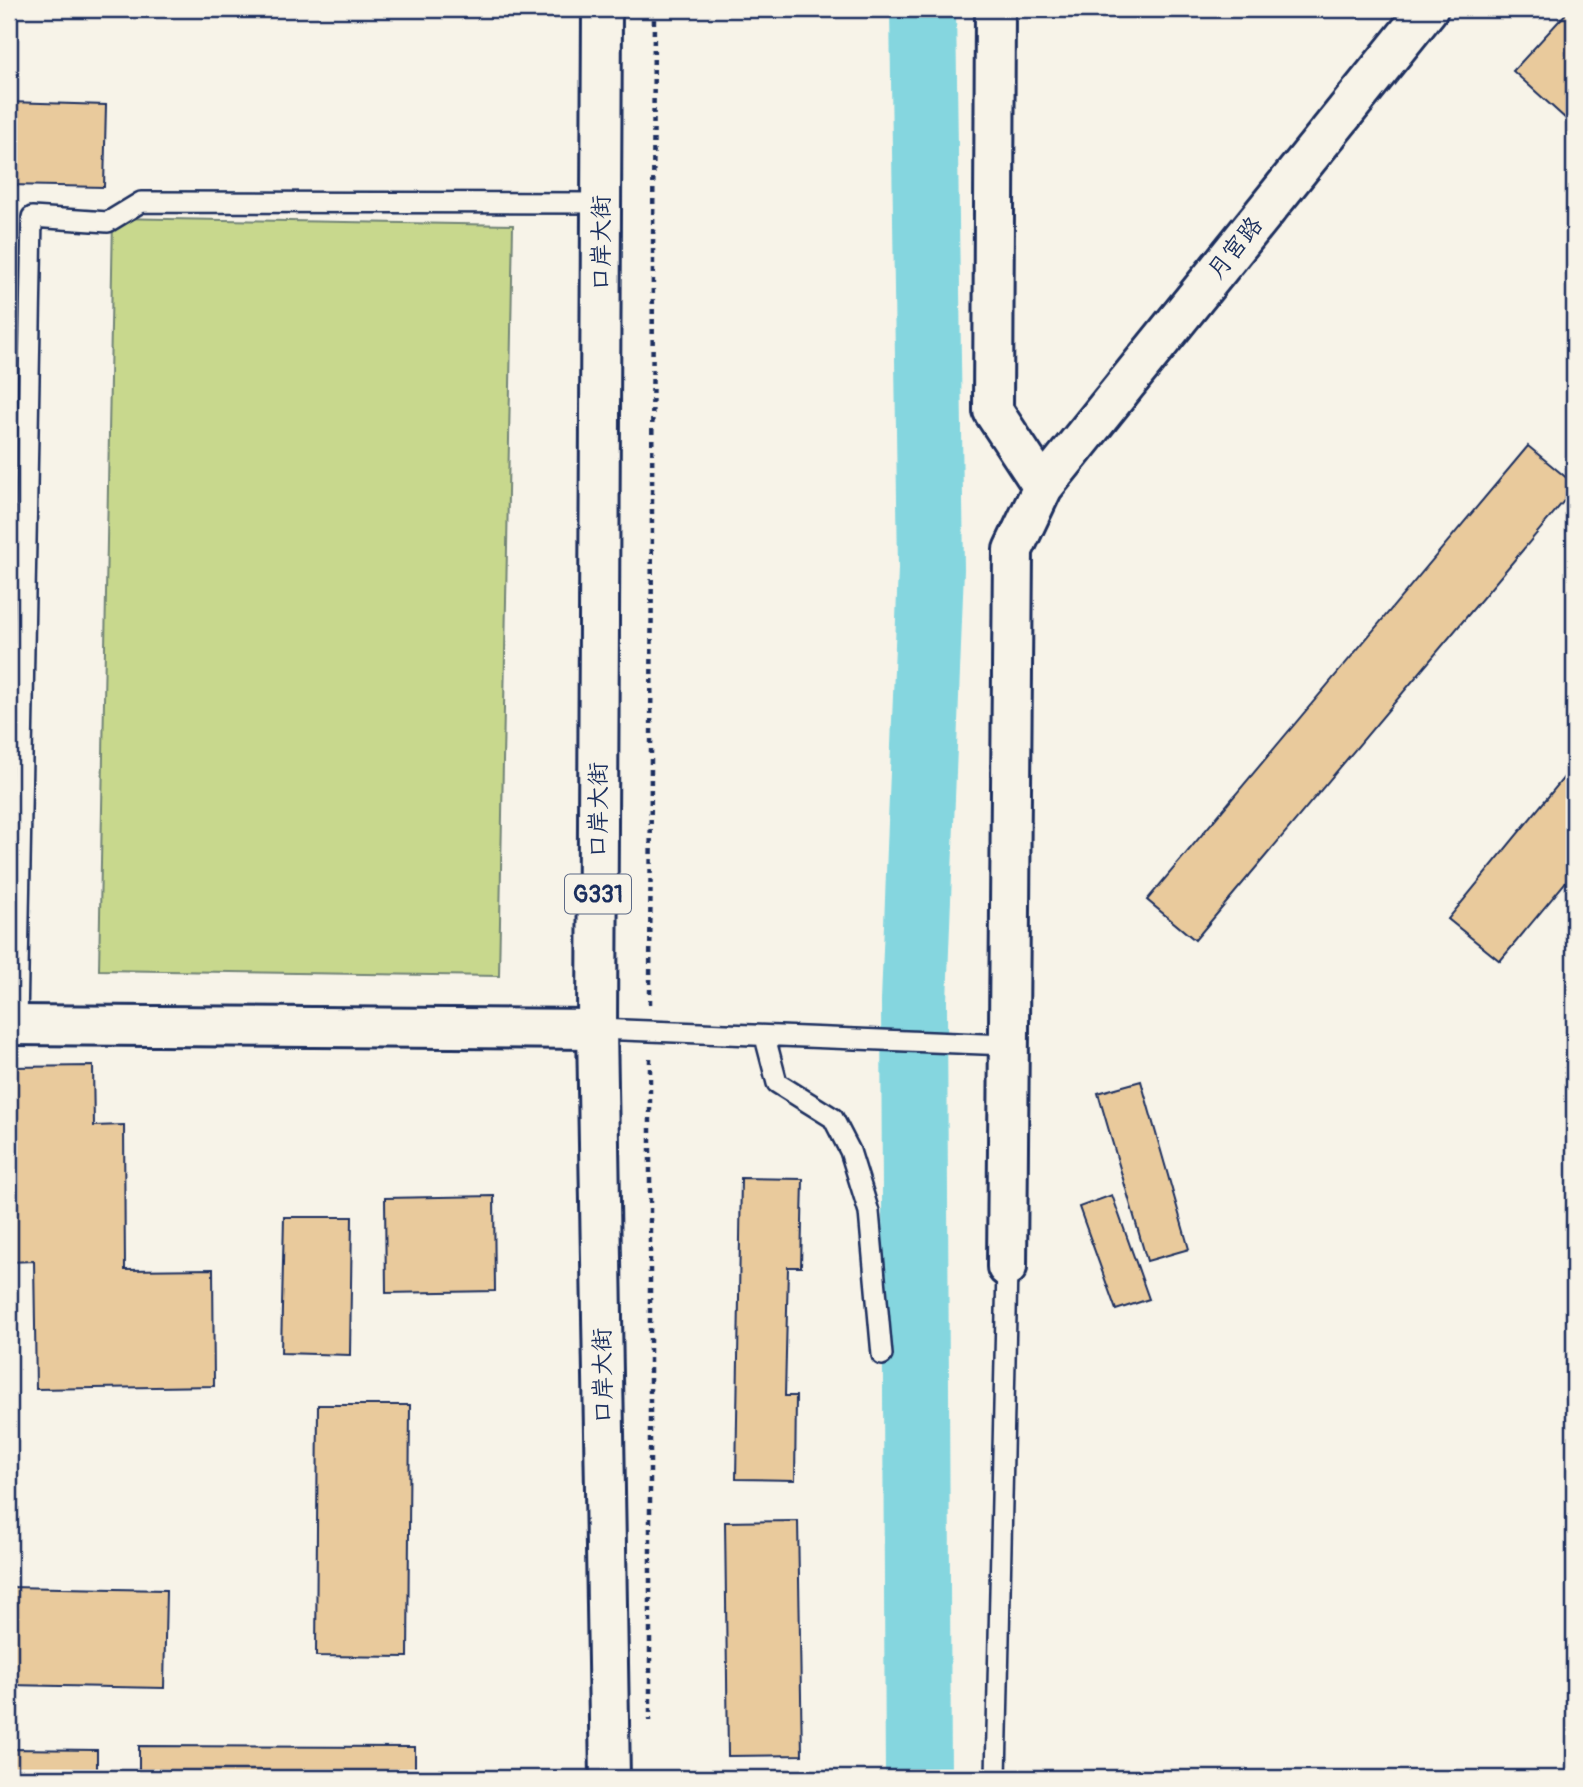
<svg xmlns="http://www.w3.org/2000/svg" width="1583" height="1787" viewBox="0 0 1583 1787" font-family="Pangolin,'LXGW WenKai TC',sans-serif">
	<rect width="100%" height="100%" fill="#f7f3e8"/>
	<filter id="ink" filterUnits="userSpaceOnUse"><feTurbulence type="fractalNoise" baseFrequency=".0143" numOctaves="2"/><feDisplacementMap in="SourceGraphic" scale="14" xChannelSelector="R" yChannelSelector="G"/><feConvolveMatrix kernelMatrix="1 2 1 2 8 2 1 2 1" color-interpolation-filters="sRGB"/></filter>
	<g filter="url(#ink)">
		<path fill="#c8d88d" stroke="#728476" stroke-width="2" d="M113,218L513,225L499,976L99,970Z"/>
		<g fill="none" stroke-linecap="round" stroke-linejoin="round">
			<path stroke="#85d6df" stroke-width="66" d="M918,1778L914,1001L931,569L923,9"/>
		</g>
		<path fill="#e9ca9c" stroke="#1b2f5e" stroke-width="2" d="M1570,9H1574V110L1566,119L1513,71Z
			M9,102L106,105L104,187L9,185Z
			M1528,446L1574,484V489L1195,940L1147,900Z
			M1574,765V872L1500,961L1448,919Z
			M93,1066L94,1126L124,1125L125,1270L213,1269L214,1386L36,1389L34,1261L9,1262V1067Z
			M1141,1081L1189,1249L1147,1261L1098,1093Z
			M741,1178L803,1179L801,1267H788L785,1396H796L795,1480L736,1479Z
			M1112,1195L1149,1299L1116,1310L1079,1207Z
			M494,1196L495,1291L386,1293L385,1198Z
			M284,1217H352L350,1355L281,1353Z
			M318,1405H410L408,1657L316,1656Z
			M798,1521L802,1755L728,1756L725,1522Z
			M9,1587L166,1590L164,1688L9,1685Z
			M139,1746L415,1747V1778H139Z
			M9,1749L97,1750V1778H9Z"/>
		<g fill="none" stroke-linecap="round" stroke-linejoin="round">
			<defs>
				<path id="service" d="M17,1025L32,217L108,222L141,202L601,203
					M597,1029L1008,1045
					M765,1037L777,1083L833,1118L850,1151L869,1212L882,1355
					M996,1778L1007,1267"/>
				<path id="minor" d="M995,9L993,411L1043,487L1013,550L1007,1267
					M1043,487L1428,9"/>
				<path id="tertiary" d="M9,1025L597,1029"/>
				<path id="trunk" d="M602,9L597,1029L610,1778"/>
			</defs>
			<use href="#service" stroke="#1b2f5e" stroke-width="24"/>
			<use href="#minor" stroke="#1b2f5e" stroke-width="44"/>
			<use href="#tertiary" stroke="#1b2f5e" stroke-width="44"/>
			<use href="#trunk" stroke="#1b2f5e" stroke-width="44"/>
			<path stroke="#1b2f5e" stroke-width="4.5" stroke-dasharray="5 5" stroke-linecap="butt" d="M650,1004L654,9
				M650,1058V1721"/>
			<use href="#service" stroke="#f7f3e8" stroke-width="19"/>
			<use href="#minor" stroke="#f7f3e8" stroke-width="38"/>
			<use href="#tertiary" stroke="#f7f3e8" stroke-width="38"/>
			<use href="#trunk" stroke="#f7f3e8" stroke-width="38"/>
		</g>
	</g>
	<g text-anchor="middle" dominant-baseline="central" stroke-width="6" stroke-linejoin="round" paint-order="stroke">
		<rect fill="#f7f3e8" stroke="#5d6a87" stroke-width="2" x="565" y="874.5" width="66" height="39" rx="5"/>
		<g font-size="23" font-weight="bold" fill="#1b2f5e">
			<text x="598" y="894">G331</text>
		</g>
		<g font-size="24" fill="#1b2f5e" stroke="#f7f3e8">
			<text transform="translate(601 243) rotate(-90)">口岸大街</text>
			<text transform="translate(1235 248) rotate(-51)">月宫路</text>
			<text transform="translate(598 810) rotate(-90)">口岸大街</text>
			<text transform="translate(603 1376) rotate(-91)">口岸大街</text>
		</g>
	</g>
	<rect width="1583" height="1787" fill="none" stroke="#f7f3e8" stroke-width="35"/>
	<rect x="18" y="18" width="1548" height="1752" fill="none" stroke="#1b2f5e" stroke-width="2.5" filter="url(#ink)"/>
</svg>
